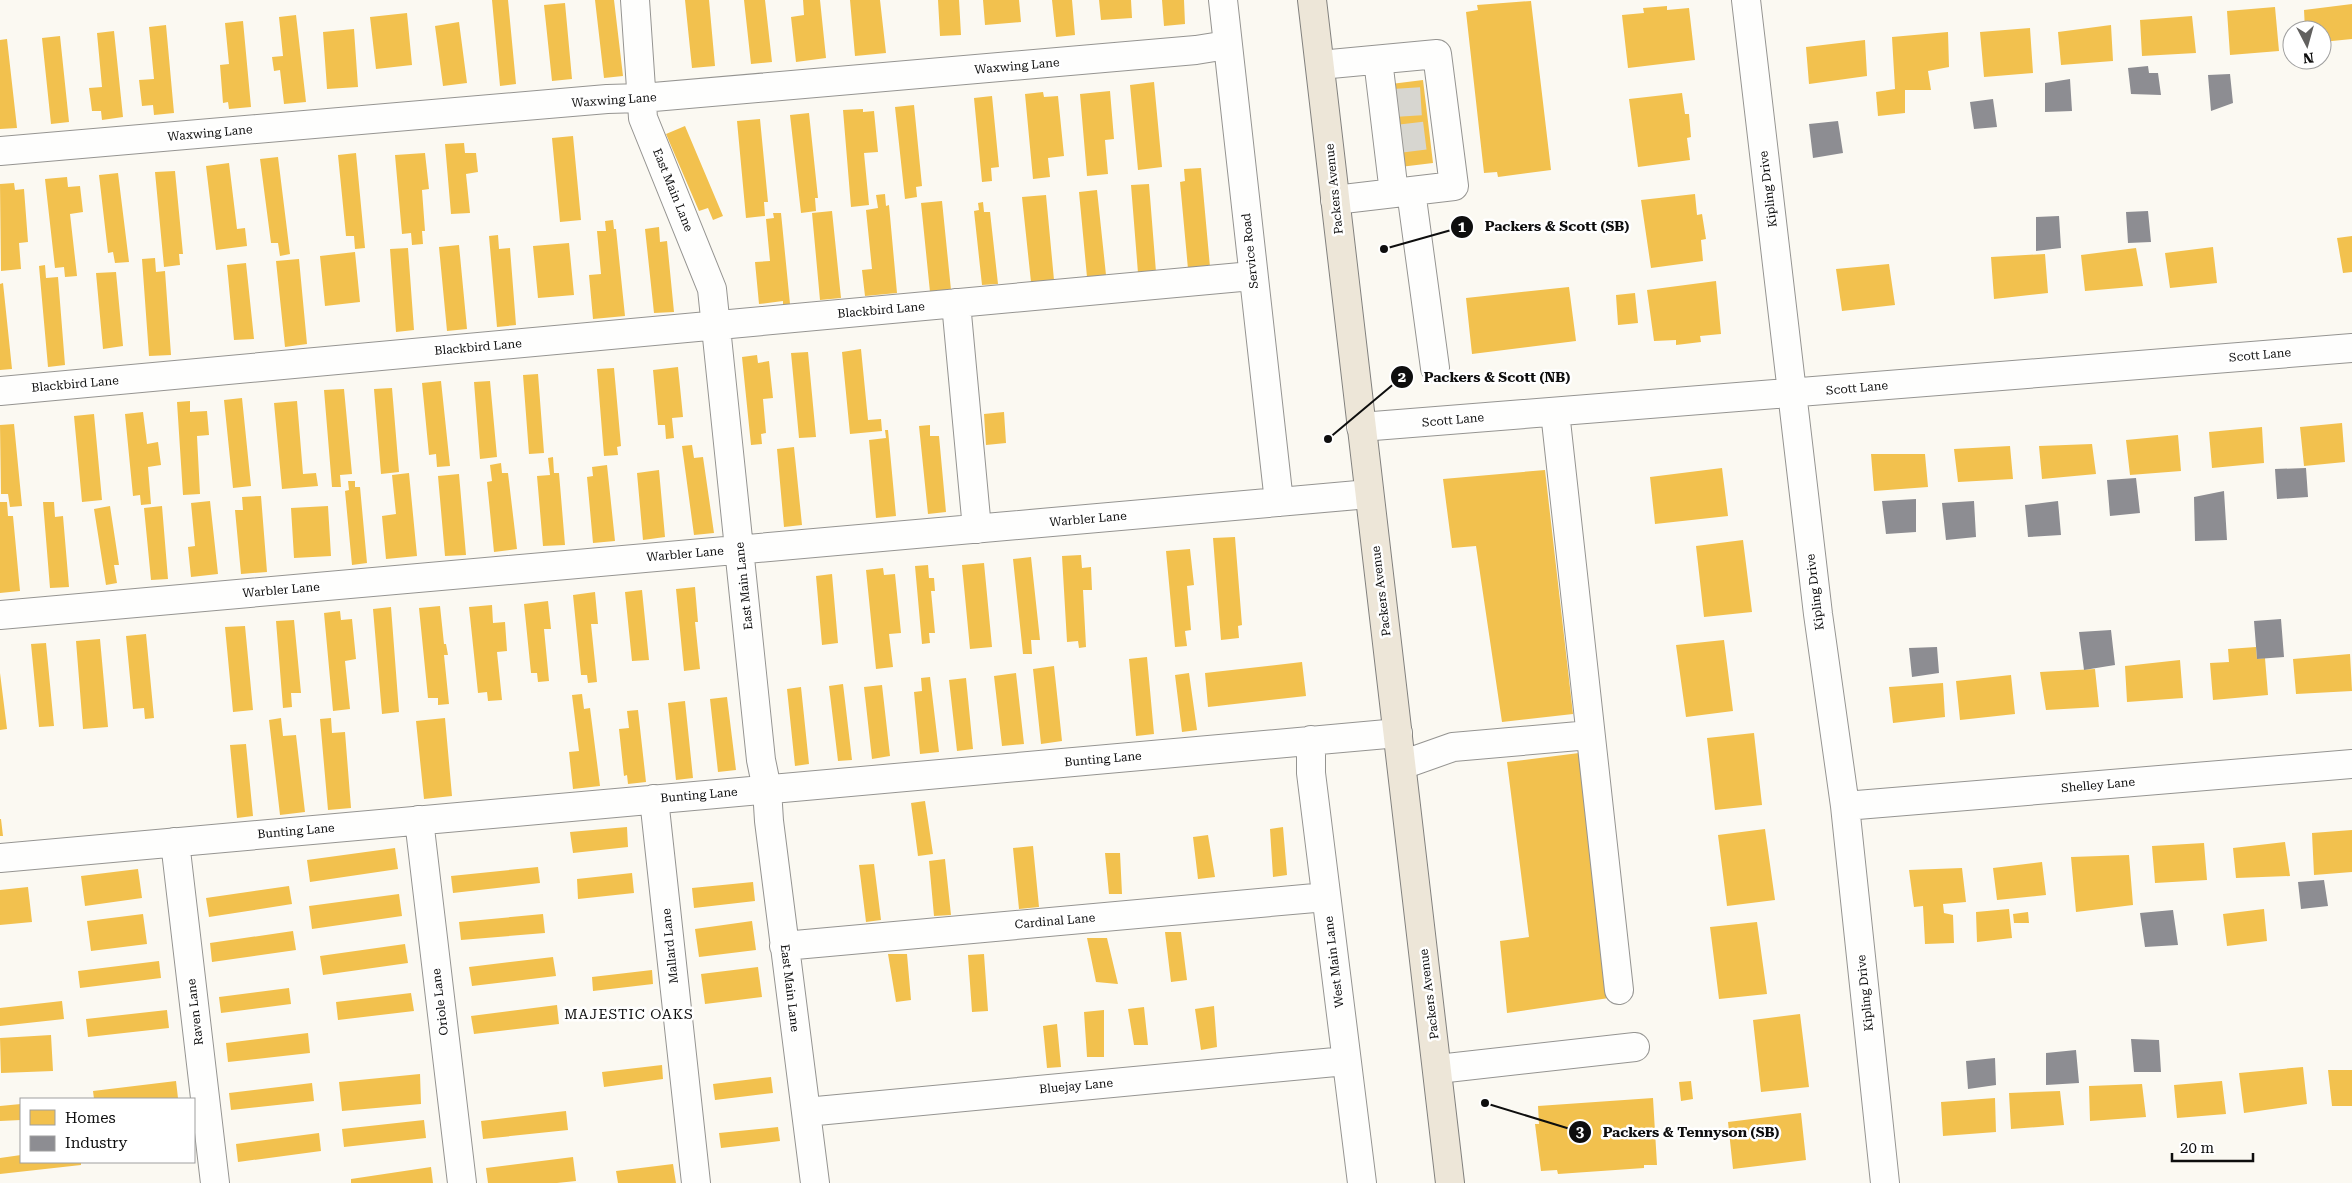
<svg xmlns="http://www.w3.org/2000/svg" width="2352" height="1183" viewBox="0 0 2352 1183" font-family="'Roboto Serif',serif">
	<rect width="100%" height="100%" fill="#fbf9f2"/>
	<path fill="#f2c14e" d="M492,0H508L516,84L500,86Z
		M595,0H614L623,76L604,78Z
		M685,0H709L715,66L692,68Z
		M744,0H765L772,62L751,64Z
		M803,0H820L826,58L796,62L791,17L804,15Z
		M850,0H880L886,53L855,56Z
		M938,0H959L961,35L940,36Z
		M983,0H1019L1021,22L985,25Z
		M1052,0H1072L1075,35L1056,37Z
		M1099,0H1131L1132,18L1101,20Z
		M1162,0H1184L1185,24L1164,26Z
		M1531,1L1551,170L1498,177L1497,172L1484,173L1466,12L1478,10L1477,5Z
		M565,3L572,79L552,81L544,5Z
		M2352,4V39L2322,42V30H2305L2304,10Z
		M1667,6V10L1689,8L1695,60L1628,68L1622,15L1644,13L1643,8Z
		M2275,7L2279,51L2230,55L2227,11Z
		M407,13L412,65L376,69L370,17Z
		M296,15L306,102L284,104L280,70L274,71L272,57L283,56L279,17Z
		M2192,16L2196,53L2142,56L2140,20Z
		M243,21L251,107L229,109L228,102L223,103L220,65L229,64L225,23Z
		M459,22L467,83L443,86L435,26Z
		M166,25L174,113L154,115L153,105L142,106L139,80L154,79L149,27Z
		M2111,25L2113,61L2061,65L2058,32Z
		M2030,28L2033,73L1984,77L1980,32Z
		M354,29L358,87L327,89L323,32Z
		M114,31L123,117L102,120L101,111H92L89,88L102,87L97,33Z
		M1948,32L1949,67L1928,71L1931,90H1905V113L1878,116L1876,92L1895,89L1892,37Z
		M60,36L69,122L51,124L42,38Z
		M7,39L17,128L0,129V40Z
		M1865,40L1867,76L1809,84L1806,47Z
		M1423,80L1433,163L1400,167L1391,84Z
		M1154,82L1162,167L1138,170L1130,85Z
		M1110,91L1114,139L1105,140L1108,174L1087,176L1080,94Z
		M1043,92L1044,97L1058,96L1064,156L1048,158L1050,177L1033,179L1025,94Z
		M1682,93L1685,114H1689L1691,137L1687,138L1690,160L1638,167L1629,99Z
		M992,96L999,167L991,168L992,181L982,182L974,98Z
		M914,105L922,186L916,187L917,197L905,199L895,107Z
		M863,109V112L874,111L878,152L864,153L869,205L851,207L843,110Z
		M809,113L818,198H815L816,211L801,213L790,115Z
		M760,119L768,202H764L765,216L746,218L737,121Z
		M685,126L723,216L713,220L708,208L699,211L666,134Z
		M573,136L581,220L560,222L552,138Z
		M464,143L465,153H476L478,172L466,174L470,213L451,214L445,144Z
		M356,153L365,248L355,249L354,236H346L338,155Z
		M425,153L429,189L422,190L425,231H422L423,244L412,245L411,233L402,234L395,155Z
		M278,157L290,254L280,256L278,243H271L260,159Z
		M229,163L237,229L245,228L247,246L216,250L206,166Z
		M1201,168L1210,267L1188,269L1180,182L1185,181L1184,169Z
		M175,171L183,254H179L180,265L164,267L155,172Z
		M118,173L129,262L115,263L113,252L108,253L99,175Z
		M67,177L68,187L80,186L83,212L70,214L77,276L65,277L64,267L55,268L45,179Z
		M14,183L15,190L24,189L28,242L19,243L21,269L1,271L0,184Z
		M1149,184L1156,272L1138,273L1131,185Z
		M1097,190L1106,275L1087,277L1079,192Z
		M885,194L886,206L889,205L897,293L865,296L862,270L872,269L866,210L878,208L876,195Z
		M1695,194L1697,215L1702,214L1706,239L1701,240L1703,261L1651,268L1641,200Z
		M1046,195L1054,280L1031,282L1022,197Z
		M942,201L951,290L930,292L921,203Z
		M983,202L984,212H990L998,284L982,285L974,211L979,210L978,203Z
		M832,211L841,298L820,300L812,213Z
		M773,213H781L790,304H783V301L759,304L755,262L770,261L766,219L774,218Z
		M613,220L614,229H616L625,316L593,319L589,275L601,274L597,231H606L605,221Z
		M659,227L660,242L667,241L674,312L654,313L645,229Z
		M498,235L499,249L510,248L516,325L497,327L489,236Z
		M2352,236V272L2343,273L2337,238Z
		M569,243L574,295L538,298L533,246Z
		M459,245L467,329L447,331L439,247Z
		M2213,247L2217,283L2170,288L2165,253Z
		M408,248L414,330L396,332L390,249Z
		M2136,248L2143,286L2085,291L2081,255Z
		M355,252L360,302L325,306L320,256Z
		M2045,254L2048,293L1994,299L1991,257Z
		M155,258L156,272L165,271L171,355L149,356L142,259Z
		M299,259L307,344L285,347L276,261Z
		M246,263L254,339L234,340L227,265Z
		M1889,264L1895,305L1842,311L1836,269Z
		M45,265L46,278L58,277L65,365L48,367L39,266Z
		M116,272L123,346L103,349L96,273Z
		M1716,281L1721,334L1700,336L1701,342L1676,345V340L1654,341L1647,290Z
		M3,283L12,369L0,370V284Z
		M1569,287L1576,341L1472,354L1466,298Z
		M1635,293L1638,323L1618,325L1616,295Z
		M861,349L868,420L881,419L882,431L850,434L842,352Z
		M808,352L816,437L799,438L791,353Z
		M757,355L758,363L769,361L773,398L763,399L766,433L761,434L762,444L751,445L742,357Z
		M678,367L683,417L672,418L674,438L666,439L665,425H658L653,370Z
		M614,368L621,446L617,447L618,455L604,456L597,369Z
		M538,374L544,453L529,454L523,375Z
		M441,381L450,466L437,467L436,454L429,455L422,383Z
		M490,381L497,457L480,459L474,382Z
		M392,388L399,472L381,474L374,389Z
		M344,389L352,474L340,475L341,487H332L324,390Z
		M242,398L251,486L233,488L224,400Z
		M190,401V412L207,411L209,435L197,436L200,494L183,495L177,402Z
		M297,401L303,474L316,473L318,486L282,489L274,403Z
		M143,412L147,444L158,442L161,465L148,467L151,504L141,505L140,495L133,496L125,414Z
		M1004,412L1006,443L986,445L984,414Z
		M94,414L102,500L82,502L74,416Z
		M2342,423L2345,462L2304,466L2300,427Z
		M14,424L22,506L10,507L8,494H1L0,425Z
		M930,425V436H939L946,512L928,514L919,426Z
		M2262,427L2264,463L2212,468L2209,432Z
		M885,430H888L896,516L876,518L869,440L886,438Z
		M2178,435L2181,471L2130,475L2126,440Z
		M2092,444L2096,474L2042,479L2039,446Z
		M692,445L694,458L703,457L714,533L694,535L682,446Z
		M2010,446L2013,479L1958,482L1954,449Z
		M794,447L802,525L784,527L777,449Z
		M1871,454H1925L1928,487L1874,491Z
		M553,457L554,473H559L565,545L543,546L537,476L550,475L548,458Z
		M501,463L502,473H508L517,549L494,552L487,482L492,481L490,465Z
		M607,465L615,541L593,543L587,477L593,476L592,467Z
		M1722,468L1728,516L1655,524L1650,477Z
		M659,470L665,537L643,540L637,473Z
		M1545,470L1573,714L1502,722L1476,546L1452,548L1443,479Z
		M409,473L417,556L386,559L382,516L396,514L392,475Z
		M459,474L466,555L445,556L438,476Z
		M348,481H355V487H360L367,563L352,565L345,491L349,490Z
		M261,496L267,572L241,574L235,510H243L242,497Z
		M210,501L218,574L191,577L188,547L195,546L191,503Z
		M0,502H7L8,516H13L20,591L0,593Z
		M43,502H54L55,517L63,516L69,587L50,588Z
		M110,506L119,565H114L117,583L106,585L94,509Z
		M162,506L168,579L151,580L144,508Z
		M328,506L331,556L294,558L291,508Z
		M1235,537L1242,625L1238,626L1239,638L1221,640L1213,538Z
		M1743,540L1752,612L1704,617L1696,546Z
		M1190,549L1194,585L1187,586L1191,630L1185,631L1187,646L1175,647L1166,551Z
		M1081,555L1082,568L1091,567L1092,590H1083L1086,647L1079,648L1078,641L1067,642L1062,556Z
		M1031,557L1040,640H1031L1032,654H1023L1013,559Z
		M984,563L992,647L970,649L962,565Z
		M928,565L929,578H934L935,591H931L935,633H929L930,643L922,644L915,566Z
		M883,568L884,575L895,574L901,633L889,634L893,667L876,669L866,570Z
		M832,574L838,643L822,645L816,576Z
		M695,587L698,622H695L700,669L684,671L676,589Z
		M642,590L649,660L632,661L625,592Z
		M595,592L598,624H591L597,682L588,683L587,675H581L573,595Z
		M548,601L551,629H544L549,681L538,682L537,673H531L524,604Z
		M492,605L493,623L505,622L507,651L497,652L502,700L488,701L487,692L478,693L469,607Z
		M440,606L444,644H446L448,655H444L449,704L438,705V698H428L419,608Z
		M391,607L399,712L382,714L373,609Z
		M340,611L341,620L352,619L356,659L345,661L350,709L333,711L324,613Z
		M294,620L301,693H291L292,707L283,708L276,621Z
		M245,626L253,710L233,712L225,627Z
		M146,634L154,718L145,719L144,708L133,709L126,636Z
		M100,639L108,727L83,729L76,641Z
		M1724,640L1733,711L1686,717L1676,645Z
		M46,643L54,726L39,727L31,644Z
		M2256,647L2257,659L2265,658L2268,695L2213,700L2210,663L2229,662L2228,649Z
		M2350,654L2352,691L2296,694L2293,659Z
		M1147,657L1154,734L1136,736L1129,659Z
		M2180,660L2183,698L2127,702L2125,666Z
		M1302,662L1306,696L1208,707L1205,673Z
		M1054,666L1062,741L1041,744L1033,669Z
		M2095,669L2099,707L2046,710L2040,672Z
		M0,673L7,729L0,730Z
		M1016,673L1024,744L1002,746L994,676Z
		M1189,673L1197,730L1182,732L1175,675Z
		M2011,675L2015,714L1960,720L1956,681Z
		M930,677L939,752L920,754L914,692L922,691L921,678Z
		M966,678L973,749L957,751L949,680Z
		M1943,683L1945,717L1893,723L1889,687Z
		M843,684L852,760L838,761L829,686Z
		M882,685L890,756L872,759L864,687Z
		M801,687L809,764L795,766L787,689Z
		M582,694L584,709L590,708L600,786L573,789L569,752L579,751L572,695Z
		M727,697L736,770L718,772L710,699Z
		M685,701L693,778L676,780L668,703Z
		M638,710L646,782L628,784L627,775L624,776L619,729L629,728L627,711Z
		M281,718L283,736L296,735L305,812L280,815L269,720Z
		M331,718L332,733L345,732L351,808L328,810L320,719Z
		M445,718L452,796L424,799L416,721Z
		M1754,733L1762,805L1715,810L1707,738Z
		M246,744L253,816L237,818L230,745Z
		M1579,753L1609,998L1507,1013L1500,941L1529,937L1507,762Z
		M925,801L933,854L918,856L911,803Z
		M0,819H1L3,836H0Z
		M627,827L628,847L573,853L570,832Z
		M1283,827L1287,875L1273,877L1270,829Z
		M1765,829L1775,900L1727,906L1718,835Z
		M2352,830V872L2314,875L2312,833Z
		M1208,835L1215,877L1198,879L1193,837Z
		M2285,842L2290,876L2236,878L2233,848Z
		M2204,843L2207,880L2155,883L2152,846Z
		M1033,846L1039,907L1019,909L1013,848Z
		M395,848L398,869L310,882L307,860Z
		M1105,853H1120L1122,894H1109Z
		M2129,855L2133,905L2076,912L2071,857Z
		M945,859L951,915L934,916L929,861Z
		M2042,862L2046,895L1997,900L1993,868Z
		M874,864L881,920L866,922L859,865Z
		M538,867L540,883L453,893L451,876Z
		M1962,868L1966,902L1943,904L1944,913L1953,915L1954,943L1925,944L1923,906L1914,907L1909,870Z
		M138,869L142,898L85,906L81,876Z
		M632,873L634,893L578,899L577,879Z
		M753,882L755,901L694,908L692,888Z
		M289,886L292,904L209,917L206,898Z
		M28,887L32,922L0,925V890Z
		M399,894L402,916L312,929L309,906Z
		M2009,909L2012,938L1977,942L1976,912Z
		M2264,909L2267,941L2227,946L2223,914Z
		M2028,912L2029,923H2014L2013,914Z
		M143,914L147,944L91,951L87,921Z
		M543,914L545,933L461,940L459,922Z
		M752,921L756,950L699,957L695,929Z
		M1757,922L1767,994L1719,999L1710,927Z
		M293,931L296,950L212,962L210,943Z
		M1165,932H1181L1187,980L1171,982Z
		M1087,938H1107L1118,984L1096,982Z
		M405,944L408,963L323,975L320,956Z
		M888,954H907L911,1000L896,1002Z
		M984,954L988,1011L972,1012L968,955Z
		M553,957L556,976L472,986L469,967Z
		M159,961L161,978L80,988L78,971Z
		M758,967L762,997L705,1004L701,974Z
		M652,970L653,984L593,991L592,977Z
		M289,988L291,1004L221,1013L219,997Z
		M411,993L414,1011L338,1020L336,1002Z
		M62,1001L64,1019L0,1026V1008Z
		M557,1005L559,1024L474,1034L471,1016Z
		M1214,1006L1217,1047L1201,1050L1195,1009Z
		M1144,1007L1148,1045H1134L1128,1009Z
		M167,1010L169,1028L88,1037L86,1019Z
		M1104,1010V1057H1087L1084,1012Z
		M1800,1014L1809,1087L1761,1092L1753,1020Z
		M1057,1024L1061,1067L1047,1068L1043,1026Z
		M308,1033L310,1053L228,1062L226,1043Z
		M51,1035L53,1071L1,1073L0,1038Z
		M662,1065L663,1079L604,1087L602,1072Z
		M2303,1067L2307,1104L2244,1113L2239,1073Z
		M2328,1070H2352V1106H2332Z
		M420,1074L421,1104L342,1111L339,1082Z
		M771,1077L773,1093L715,1100L713,1084Z
		M176,1081L178,1098L94,1099L93,1091Z
		M1691,1081L1693,1099L1681,1101L1679,1082Z
		M2222,1081L2226,1114L2177,1118L2174,1085Z
		M312,1083L314,1101L231,1110L229,1093Z
		M2142,1084L2146,1117L2090,1121L2089,1086Z
		M2060,1091L2064,1125L2011,1129L2009,1093Z
		M1653,1098L1657,1165H1644V1168L1558,1174L1557,1170L1541,1171L1535,1124H1539L1538,1106Z
		M1995,1098L1996,1132L1943,1136L1941,1102Z
		M21,1104V1120L0,1121V1106Z
		M566,1111L568,1130L483,1139L481,1121Z
		M1801,1113L1806,1160L1733,1169L1728,1122Z
		M424,1120L426,1138L344,1147L342,1129Z
		M778,1127L780,1141L721,1148L719,1133Z
		M319,1133L321,1151L238,1162L236,1144Z
		M21,1155V1162H81V1165L0,1174V1158Z
		M573,1157L576,1181L557,1183H488L486,1168Z
		M673,1164L676,1183H618L616,1171Z
		M431,1167L433,1183H351V1179Z"/>
	<path fill="#8d8d92" d="M2148,66L2149,73H2158L2161,95L2131,94L2128,68Z
		M2230,74L2233,103L2211,111L2208,75Z
		M2070,79L2072,111L2045,112V83Z
		M1993,99L1997,127L1974,129L1970,102Z
		M1838,121L1843,153L1813,158L1809,124Z
		M2148,211L2151,242L2128,243L2126,212Z
		M2059,216L2061,248L2036,251V217Z
		M2306,468L2308,497L2277,499L2275,469Z
		M2136,478L2140,513L2110,516L2107,480Z
		M2224,491L2227,540L2195,541L2194,497Z
		M1916,499V532L1886,534L1882,501Z
		M1974,501L1976,537L1946,540L1942,503Z
		M2058,501L2061,535L2028,537L2025,505Z
		M2281,619L2284,657L2257,659L2254,621Z
		M2111,630L2115,665L2084,670L2079,632Z
		M1937,647L1939,673L1912,677L1909,648Z
		M2324,880L2328,906L2301,909L2298,882Z
		M2173,910L2178,945L2145,947L2140,913Z
		M2131,1039L2159,1040L2161,1072H2134Z
		M2076,1050L2079,1083L2046,1085V1053Z
		M1995,1058L1996,1085L1968,1089L1966,1061Z"/>
	<g fill="none" stroke-linecap="round" stroke-linejoin="round">
		<path stroke="#d7d6d0" stroke-width="28" stroke-dasharray="28 14" stroke-linecap="butt" d="M1393,103L1425,101
			M1397,139L1429,135"/>
		<defs>
			<path id="minor" d="M635,0L643,118L712,289L761,760L767,789L769,821L815,1183
				M1223,0L1279,502
				M1746,0L1818,614L1845,806L1885,1183
				M1378,60L1394,193
				M1320,65L1437,54L1454,186L1335,200
				M0,151L607,99L642,98L1196,50L1227,45
				M1411,191L1435,368
				M956,303L977,529
				M0,391L1252,276
				M1555,412L1619,990
				M1361,427L2352,348
				M0,615L1369,494
				M1311,740V773L1362,1183
				M1402,765L1453,747L1590,735
				M654,799L696,1183
				M1845,806L2352,764
				M419,820L462,1183
				M175,842L215,1183
				M0,858L1398,733
				M784,946L1326,897
				M1438,1069L1635,1047
				M806,1112L1346,1061"/>
			<path id="major" d="M1312,0L1450,1183"/>
		</defs>
		<use href="#minor" stroke="#959491" stroke-width="30"/>
		<use href="#major" stroke="#82817e" stroke-width="30"/>
		<use href="#minor" stroke="#fefefd" stroke-width="28"/>
		<use href="#major" stroke="#ede6d8" stroke-width="28"/>
	</g>
	<g text-anchor="middle" dominant-baseline="central" stroke-width="5" stroke-linejoin="round" paint-order="stroke">
		<g font-size="12" fill="#0e0e0e" stroke="#fff">
			<text transform="translate(1017 66) rotate(-5)">Waxwing Lane</text>
			<text transform="translate(614 100) rotate(-4)">Waxwing Lane</text>
			<text transform="translate(210 133) rotate(-5)">Waxwing Lane</text>
			<text transform="translate(1334 189) rotate(-96)">Packers Avenue</text>
			<text transform="translate(1768 189) rotate(-97)">Kipling Drive</text>
			<text transform="translate(673 190) rotate(68)">East Main Lane</text>
			<text transform="translate(1250 251) rotate(-96)">Service Road</text>
			<text transform="translate(881 310) rotate(-5)">Blackbird Lane</text>
			<text transform="translate(478 347) rotate(-5)">Blackbird Lane</text>
			<text transform="translate(2260 355) rotate(-5)">Scott Lane</text>
			<text transform="translate(75 384) rotate(-5)">Blackbird Lane</text>
			<text transform="translate(1857 388) rotate(-5)">Scott Lane</text>
			<text transform="translate(1453 420) rotate(-5)">Scott Lane</text>
			<text transform="translate(1088 519) rotate(-5)">Warbler Lane</text>
			<text transform="translate(685 554) rotate(-5)">Warbler Lane</text>
			<text transform="translate(744 586) rotate(-96)">East Main Lane</text>
			<text transform="translate(281 590) rotate(-5)">Warbler Lane</text>
			<text transform="translate(1381 591) rotate(-97)">Packers Avenue</text>
			<text transform="translate(1815 592) rotate(-97)">Kipling Drive</text>
			<text transform="translate(1103 759) rotate(-5)">Bunting Lane</text>
			<text transform="translate(2098 785) rotate(-5)">Shelley Lane</text>
			<text transform="translate(699 795) rotate(-5)">Bunting Lane</text>
			<text transform="translate(296 831) rotate(-5)">Bunting Lane</text>
			<text transform="translate(1055 921) rotate(-5)">Cardinal Lane</text>
			<text transform="translate(670 946) rotate(-96)">Mallard Lane</text>
			<text transform="translate(1334 962) rotate(-97)">West Main Lane</text>
			<text transform="translate(790 988) rotate(83)">East Main Lane</text>
			<text transform="translate(1865 993) rotate(-96)">Kipling Drive</text>
			<text transform="translate(1429 994) rotate(-97)">Packers Avenue</text>
			<text transform="translate(440 1002) rotate(-97)">Oriole Lane</text>
			<text transform="translate(195 1012) rotate(-97)">Raven Lane</text>
			<text transform="translate(1076 1086) rotate(-5)">Bluejay Lane</text>
		</g>
		<g font-size="14" letter-spacing="1" fill="#0e0e0e" stroke="#fff">
			<text x="629" y="1014">MAJESTIC OAKS</text>
		</g>
	</g>
	<path fill="none" stroke="#0e0e0e" stroke-width="2" d="M1384 249L1462 227M1328 439L1402 377M1485 1103L1580 1132"/>
	<g fill="#0e0e0e" stroke="#fff" stroke-width="2">
		<circle cx="1384" cy="249" r="5"/>
		<circle cx="1328" cy="439" r="5"/>
		<circle cx="1485" cy="1103" r="5"/>
		<circle cx="1462" cy="227" r="12"/>
		<circle cx="1402" cy="377" r="12"/>
		<circle cx="1580" cy="1132" r="12"/>
	</g>
	<g font-size="15" text-anchor="middle" font-weight="bold" fill="#fff">
		<text x="1462" y="232">1</text>
		<text x="1402" y="382">2</text>
		<text x="1580" y="1137">3</text>
	</g>
	<g font-size="14" text-anchor="middle" font-weight="bold" fill="#0e0e0e" stroke="#fff" stroke-width="5" stroke-linejoin="round" paint-order="stroke">
		<text x="1557" y="231">Packers &amp; Scott (SB)</text>
		<text x="1497" y="382">Packers &amp; Scott (NB)</text>
		<text x="1691" y="1137">Packers &amp; Tennyson (SB)</text>
	</g>
	<rect x="20" y="1098" width="175" height="65" fill="#ffffff" stroke="#9f9f9f"/>
	<rect x="30" y="1110" width="25" height="15" fill="#f2c14e" stroke="#9f9f9f"/>
	<text x="65" y="1123" font-size="15" fill="#0e0e0e">Homes</text>
	<rect x="30" y="1136" width="25" height="15" fill="#8d8d92" stroke="#9f9f9f"/>
	<text x="65" y="1148" font-size="15" fill="#0e0e0e">Industry</text>
	<g transform="translate(2307 45) rotate(174)"><circle r="24" fill="#ffffff" stroke="#9f9f9f"/>
	<path d="M0-4L9 19L0 12L-9 19Z" fill="#61605e"/>
	<text y="-8" font-size="14" font-weight="bold" text-anchor="middle" fill="#0e0e0e">N</text>
	</g>
	<path d="M2172 1153v8h81v-8" fill="none" stroke="#0e0e0e" stroke-width="2.5"/>
	<text x="2180" y="1153" font-size="15" fill="#0e0e0e" stroke="#ffffff" stroke-width="4" paint-order="stroke">20 m</text>
</svg>
